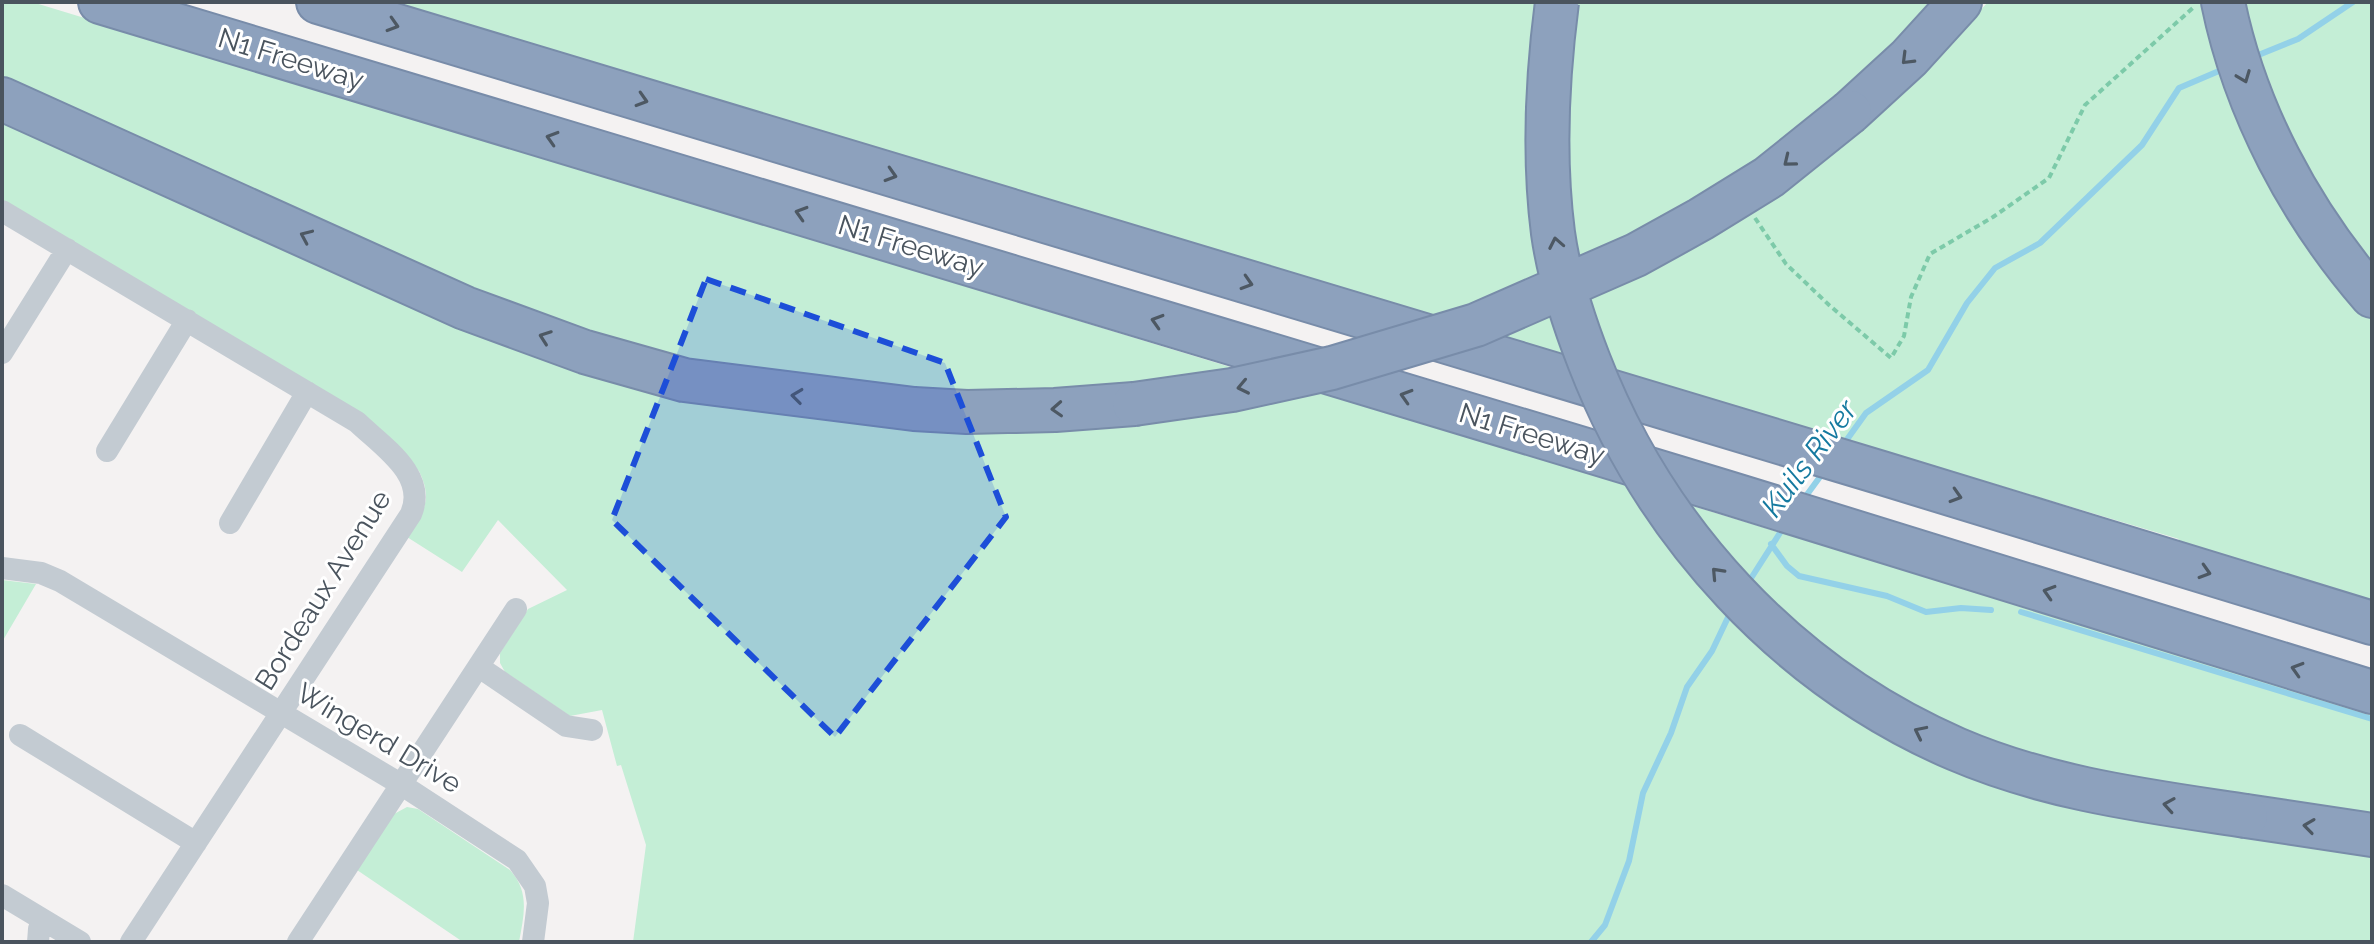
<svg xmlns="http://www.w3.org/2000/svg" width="2374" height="944" viewBox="0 0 2374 944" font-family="Raleway,sans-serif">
	<rect width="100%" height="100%" fill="#f4f2f2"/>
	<path fill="#c4eed6" d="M2,2H32L1250,373L1034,398L776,381L572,332L2,84Z
		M381,2H1538L1545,283L1440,323Z
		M1568,2H1947L1803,137L1576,269L1559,66Z
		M1988,2H2372V606L2175,546L2179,539L1615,371L1589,299L1634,277L1844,143L1914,82Z
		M2,119L644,386L761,411L895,426L1318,391L1629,486L1792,673L2239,834L2372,856V942H633L646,845L621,765L617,766L602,710L570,716L505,672L500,663V653L528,609L567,590L498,520L462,572L407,537C424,512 433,500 419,471L2,201Z
		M1553,315L1567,361L1494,338Z
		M1676,501L2372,711V821L2076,773L1915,715L1815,649Z
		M2,580L36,584L2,642Z
		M407,807L418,809L510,870C530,892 524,915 519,942H463L357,870L394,814Z"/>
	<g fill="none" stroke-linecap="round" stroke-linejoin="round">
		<path stroke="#93d1e8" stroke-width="6" d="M2251,58L2298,39L2353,2
			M1843,445L1866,413L1928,370L1967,303L1995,268L2040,243L2142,145L2179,88L2226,68
			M1803,500L1825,470
			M1771,544L1787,566L1799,576L1887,596L1926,612L1961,608L1991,610
			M1748,583L1785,525
			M2021,612L2372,719
			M1591,942L1605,925L1629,861L1643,793L1671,733L1687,687L1712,651L1732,609"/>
		<defs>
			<path id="highway" d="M100,2L1722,491L2372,692
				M318,2L1882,473L2372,623
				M2223,2C2245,110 2300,213 2372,296
				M2,99L465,308L585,352L684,380L914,409L967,412L1055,410L1134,404
				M1850,112L1909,58L1960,2
				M2246,816L2372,835"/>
		</defs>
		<use href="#highway" stroke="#788ca9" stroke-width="46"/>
		<path stroke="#7dcaa9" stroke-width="4" stroke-dasharray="6 4" stroke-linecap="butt" d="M1755,218L1786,264L1829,305L1891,358L1904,336L1911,297L1930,254L1993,217L2049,178L2085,105L2195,6"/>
		<path stroke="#c3cbd2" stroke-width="22" d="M2,211L357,422C382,446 428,475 411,514L131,942
			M2,353L67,249
			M107,451L187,320
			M230,523L307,392
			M2,568L41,573L60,581L402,785L517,860L535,886L538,903L533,942
			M479,667L566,726L592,730
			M20,735L196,843
			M2,895L80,942
			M38,942L39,929L43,926H53
			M298,942L516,609"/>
		<use href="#highway" stroke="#8da1bd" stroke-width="42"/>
		<defs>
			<path id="highway-bridge" d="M1557,2C1547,79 1543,155 1553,233C1559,276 1573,320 1589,361C1655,532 1787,676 1956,749C2049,789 2147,801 2246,816
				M1134,404L1232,390L1332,368L1476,325L1636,255L1701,219L1769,177L1850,112"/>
		</defs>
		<use href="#highway-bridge" stroke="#788ca9" stroke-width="46" stroke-linecap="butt"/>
		<use href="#highway-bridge" stroke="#8da1bd" stroke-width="42"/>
	</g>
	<defs><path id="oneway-chevron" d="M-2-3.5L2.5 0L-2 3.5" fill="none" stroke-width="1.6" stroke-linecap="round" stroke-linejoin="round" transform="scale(2)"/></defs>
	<g stroke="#4d5863">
		<use href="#oneway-chevron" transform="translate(393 25) rotate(17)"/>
		<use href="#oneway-chevron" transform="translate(1907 59) rotate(135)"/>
		<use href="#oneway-chevron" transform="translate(2244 77) rotate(69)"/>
		<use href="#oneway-chevron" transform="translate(642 100) rotate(17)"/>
		<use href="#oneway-chevron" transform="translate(552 138) rotate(-163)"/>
		<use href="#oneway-chevron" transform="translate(1789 161) rotate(141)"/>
		<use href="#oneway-chevron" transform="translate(891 175) rotate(17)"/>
		<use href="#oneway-chevron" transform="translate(801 213) rotate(-163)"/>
		<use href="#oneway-chevron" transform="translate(306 236) rotate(-156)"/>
		<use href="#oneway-chevron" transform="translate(1556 243) rotate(-101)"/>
		<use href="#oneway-chevron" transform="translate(1247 283) rotate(17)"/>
		<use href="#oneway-chevron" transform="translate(1157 321) rotate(-163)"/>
		<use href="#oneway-chevron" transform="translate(545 337) rotate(-160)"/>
		<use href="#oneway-chevron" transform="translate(1243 387) rotate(168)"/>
		<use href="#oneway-chevron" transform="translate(797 396) rotate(-173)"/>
		<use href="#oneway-chevron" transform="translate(1406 396) rotate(-163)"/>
		<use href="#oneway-chevron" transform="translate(1057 409) rotate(177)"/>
		<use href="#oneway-chevron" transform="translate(1956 496) rotate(17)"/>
		<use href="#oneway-chevron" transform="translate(2205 572) rotate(17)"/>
		<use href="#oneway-chevron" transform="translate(1717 573) rotate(-133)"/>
		<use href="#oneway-chevron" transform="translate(2049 592) rotate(-163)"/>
		<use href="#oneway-chevron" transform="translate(2297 669) rotate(-163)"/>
		<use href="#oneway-chevron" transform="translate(1920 732) rotate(-154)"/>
		<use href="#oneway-chevron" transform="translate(2169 805) rotate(-171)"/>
		<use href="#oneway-chevron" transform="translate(2309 826) rotate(-172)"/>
	</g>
	<path fill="#1d4ed8" fill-opacity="0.2" stroke="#1d4ed8" stroke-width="6" stroke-dasharray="16 10" stroke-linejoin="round" d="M706,279L945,363L1006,517L835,737L612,520Z"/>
	<g text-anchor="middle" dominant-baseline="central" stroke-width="6" stroke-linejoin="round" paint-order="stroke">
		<g font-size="28" fill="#4a545e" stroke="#fff">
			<text transform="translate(291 59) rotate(17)">N1 Freeway</text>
			<text transform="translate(911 246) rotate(17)">N1 Freeway</text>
			<text transform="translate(1532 434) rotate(17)">N1 Freeway</text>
			<text transform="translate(323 590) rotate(-58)">Bordeaux Avenue</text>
			<text transform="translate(379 738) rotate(31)">Wingerd Drive</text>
		</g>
		<g font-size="30" font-style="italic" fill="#157aa0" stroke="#fff">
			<text transform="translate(1809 458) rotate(-53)">Kuils River</text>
		</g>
	</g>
	<rect width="2374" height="944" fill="none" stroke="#4a545e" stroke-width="8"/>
</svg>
